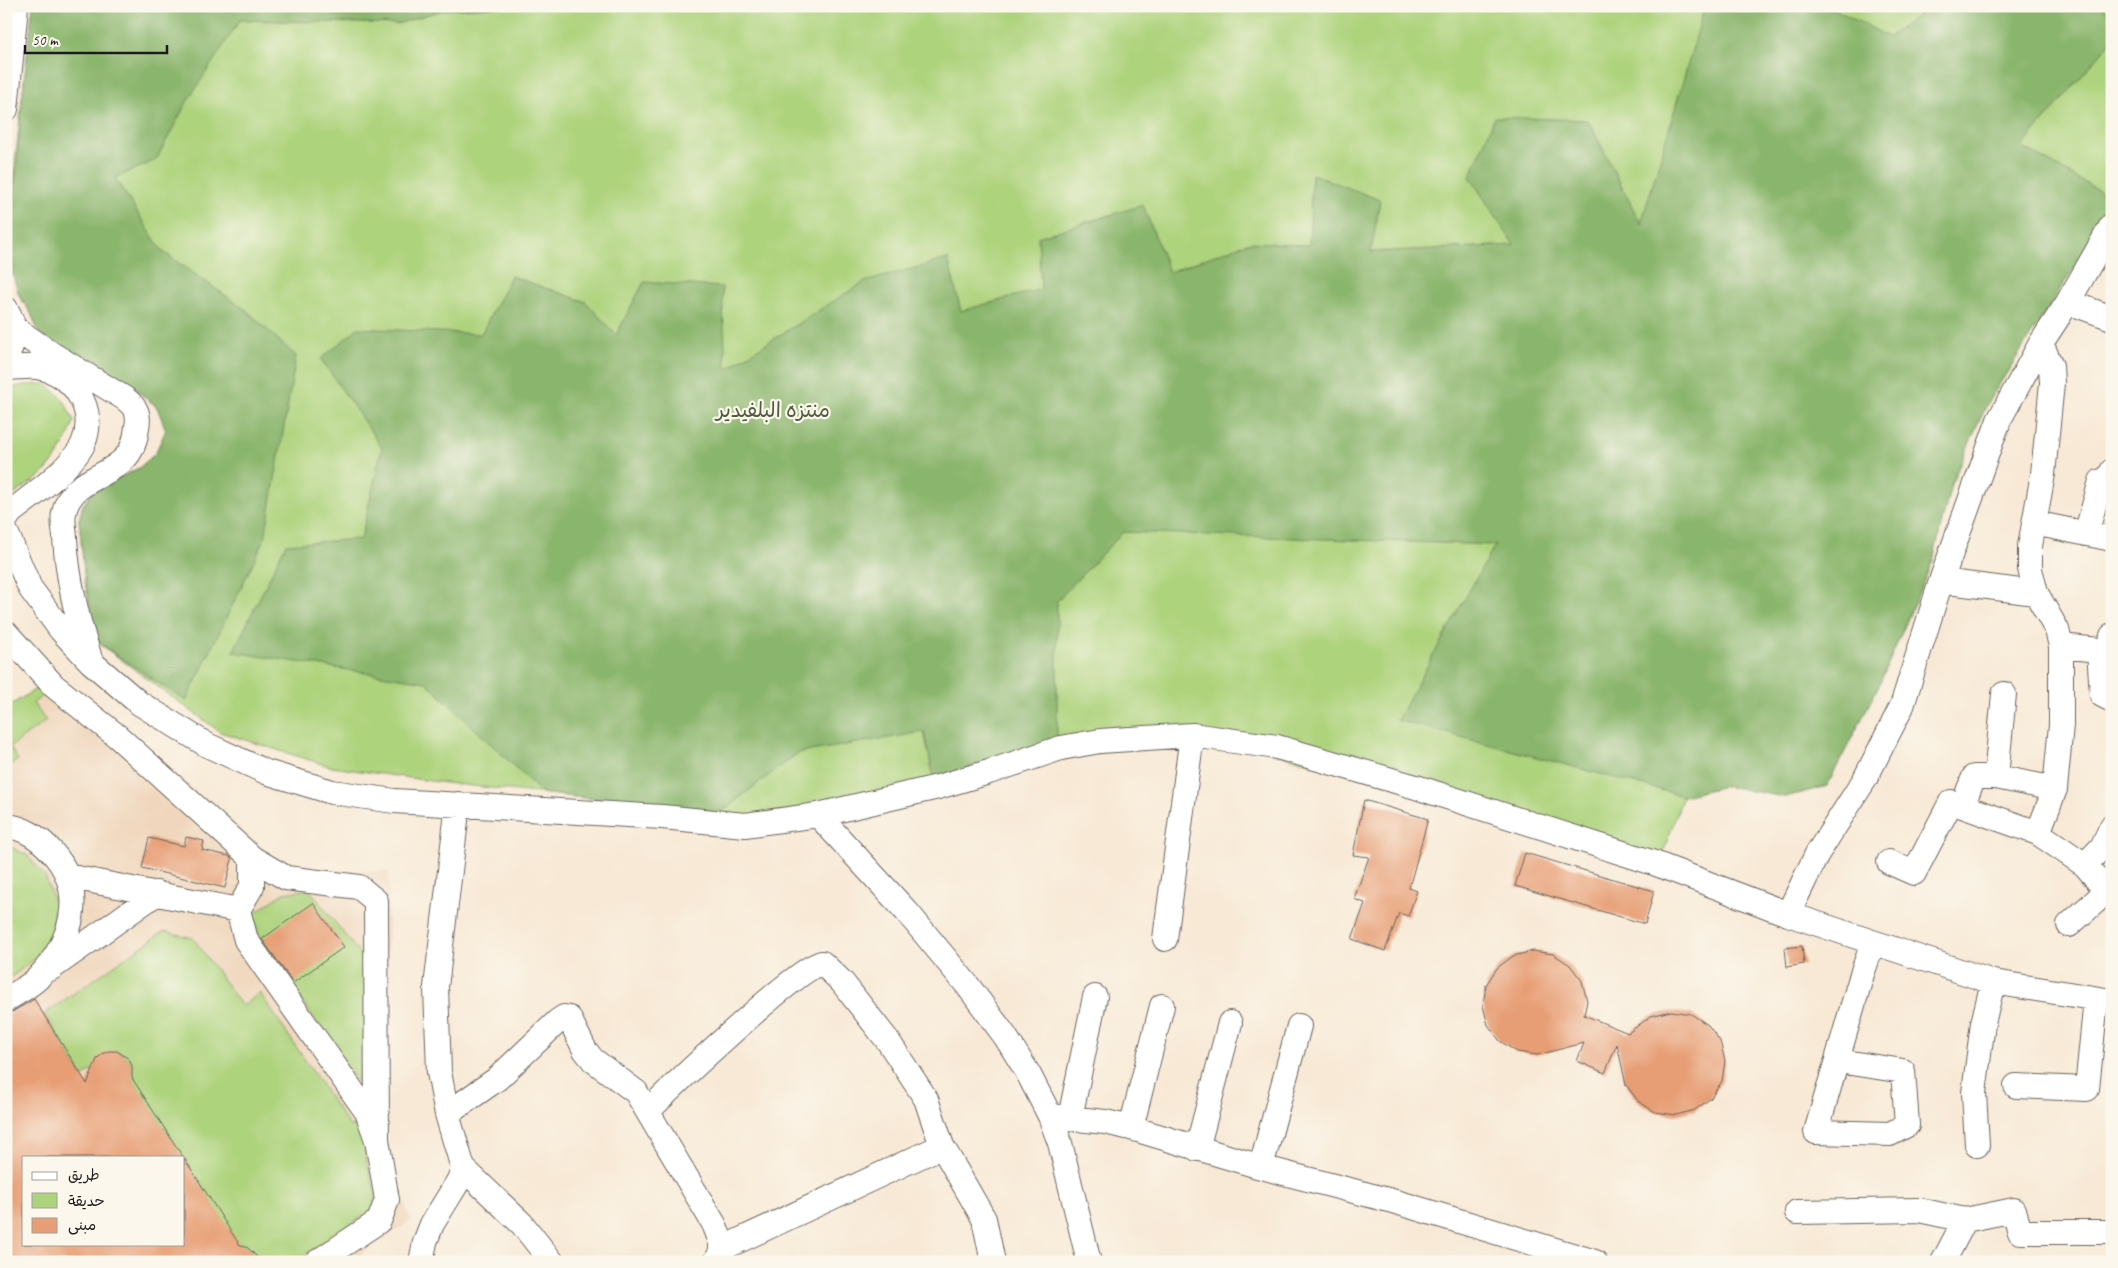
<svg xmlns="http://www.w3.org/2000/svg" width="2118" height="1268" viewBox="0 0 2118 1268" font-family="Caveat,'Playpen Sans Arabic',sans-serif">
	<rect width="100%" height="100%" fill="#fbf7ec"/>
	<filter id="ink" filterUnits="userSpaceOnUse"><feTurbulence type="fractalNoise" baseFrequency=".02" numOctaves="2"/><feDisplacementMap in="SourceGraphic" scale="10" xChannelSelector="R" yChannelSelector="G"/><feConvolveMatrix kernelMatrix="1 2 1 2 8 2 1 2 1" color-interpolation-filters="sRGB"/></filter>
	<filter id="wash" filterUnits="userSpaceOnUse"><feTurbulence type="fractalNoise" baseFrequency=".0096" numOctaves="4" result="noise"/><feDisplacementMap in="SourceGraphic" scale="20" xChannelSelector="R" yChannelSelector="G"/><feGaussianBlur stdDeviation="1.12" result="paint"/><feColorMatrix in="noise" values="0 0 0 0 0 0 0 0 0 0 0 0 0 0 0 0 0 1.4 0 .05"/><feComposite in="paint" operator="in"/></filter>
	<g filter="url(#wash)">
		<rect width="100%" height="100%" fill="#f8e9d6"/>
		<path fill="#f0d6bc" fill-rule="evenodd" d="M64,680L288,870L389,871L385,1147L411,1220L349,1262H6V723ZM24,1157H184V1244H24Z"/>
		<path fill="#aed37d" stroke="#65784c" d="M33,6H2112V204L2084,252L1988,402L1951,484L1933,560L1879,685L1827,786L1785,797L1724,786L1683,796L1661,859L1197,732L752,822L694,810L445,783L332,767L220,732L97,642L85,582L79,520L83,505L94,490L139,468L155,454L166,430L157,407L135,389L80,363L39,333L31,313L19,295L12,272V224L15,160Z
			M46,384L63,399L74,421C68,440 53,468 35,480C25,487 16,493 6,501V389L25,385Z
			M39,687L45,694L33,703L46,721L10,747L18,760L6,768V708Z
			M6,845L27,855L45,876L54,902L53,929L41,954L6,981Z
			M309,889L366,962V1075L357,1081L260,941L253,914L284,893Z
			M164,931L193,938L242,1006L260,993L350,1127L362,1119L365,1128L366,1161L377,1196L372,1210L294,1262H256C254,1252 249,1247 239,1245L131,1077C134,1064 129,1056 117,1051L83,1077L44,1014Z"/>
		<path fill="#8ab56c" stroke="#536844" d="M33,6H510L442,10L397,24L240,20L188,100L156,160L115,178L162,251L246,310L296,356L265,538L186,701L97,642L85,582L79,520L83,505L94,490L139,468L155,454L166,430L157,407L135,389L80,363L39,333L31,313L19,295L12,272V224L22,99Z
			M1705,6H1828L1889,37L1930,6H2098L2112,14V40L2022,147L2112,198V204L2084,252L1988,402L1951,484L1933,560L1879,685L1827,786L1785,797L1724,786L1683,796L1397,720L1495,545L1123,532L1057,601V752L935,785L924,732L798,753L721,812L542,793L426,682L233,652L286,544L361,539L382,448L321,359L358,328L481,334L511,276L586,302L616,335L644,282L722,287L726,369L864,282L948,259L961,311L1041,289L1038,237L1143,205L1169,272L1250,242L1309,245L1312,174L1380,200L1371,252L1514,245L1470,177L1495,117L1588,120L1641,224Z"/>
		<g id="blocks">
			<path fill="#e79e75" d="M1364,800L1428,819L1409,888L1417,891L1408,916L1399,913L1385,951L1352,939L1365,903L1354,899L1369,857L1353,855Z
				M186,837L204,841L202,850L229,856L232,859L225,888L142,868L149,838L184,846Z
				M1525,853L1654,891L1645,924L1515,886Z
				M313,903L344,947L293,983L262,939Z
				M1802,946L1804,964L1787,967L1785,948Z
				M1533,951L1553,954L1570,965L1582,981L1587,1001L1584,1015L1628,1033L1651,1016L1671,1011L1691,1014L1708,1025L1720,1041L1725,1061L1722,1081L1711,1098L1695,1110L1676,1115L1655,1112L1638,1101L1626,1085L1617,1044L1605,1073L1577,1061L1584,1043L1537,1055L1517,1052L1500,1041L1488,1025L1483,1006L1486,985L1497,968L1513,956Z
				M34,999L87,1084L97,1059L102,1054L109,1051H117L129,1059L132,1066V1078L183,1157H24V1244H184V1158L239,1244L248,1248L262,1262H6V1014L14,1011Z"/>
		</g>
	</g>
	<g filter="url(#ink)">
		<use href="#blocks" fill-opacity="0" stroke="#69645d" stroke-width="1"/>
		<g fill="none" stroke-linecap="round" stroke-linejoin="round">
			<defs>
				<path id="minor" d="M6,109L16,6
					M2068,302L2112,318
					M6,309C17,326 15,341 6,358
					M14,328L52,354L124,398C135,406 140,413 137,427C136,438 133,450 125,458C106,479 70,480 64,513C62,520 65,531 65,539C68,581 76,616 89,655
					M6,368C16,368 27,366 37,367C73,372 98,410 83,444C72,467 32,496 11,512L6,519
					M2034,523L2112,539
					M6,532L30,588L61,630L91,662L139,703L207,745L266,772L332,792L394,801L662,817L745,825L818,815
					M2086,534L2101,481L2106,483L2112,471
					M1941,581L2036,593
					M6,633L54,686L117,736L252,858L286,878L359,887L376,901L377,1140
					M2061,646L2108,651L2112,636
					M2099,650L2102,695L2112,700
					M1996,777L2004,694
					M1962,806L1974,777H1996L2055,789
					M6,826C24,827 41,839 52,852C88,892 72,942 38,978C29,987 16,993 6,1000
					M2038,833L2055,789L2061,725V646L2057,630L2036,593L2030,569V546L2043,474L2052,383L2051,366L2041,343
					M252,858V886L238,910L246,940L367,1112L377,1140L387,1200L379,1221L317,1262
					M1889,862L1914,873L1951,802L2038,833L2085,865L2107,891L2069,925
					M2085,865L2102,847L2112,826
					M67,876L238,910
					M1788,914L1817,854L1865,779L1902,706L1941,581L1999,420L2041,343L2068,302L2112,225
					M1165,939L1192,735
					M50,969L157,893
					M1838,1061L1903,1071L1907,1125L1890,1134L1816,1132L1862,974L1873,943
					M2016,1086L2087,1089L2096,999
					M648,1111C670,1089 802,963 822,963L842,982L888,1041L926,1099L942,1146L984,1219L993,1262
					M447,1114L497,1079L558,1021L564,1017L569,1018L585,1050L593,1060L636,1092L714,1224C720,1239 726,1249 715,1262
					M1050,1116L1105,1122L1131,1128L1261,1167L1396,1202L1595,1262
					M1070,1118L1095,997
					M1131,1128L1162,1006
					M1977,1145L1974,1093L1983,1023L1993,982
					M1197,1149L1230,1023
					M1261,1167L1299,1026
					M463,1168L522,1224L552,1262
					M1797,1212L1919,1210L1965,1220L2014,1210L2020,1232H2112
					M721,1249L942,1146
					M421,1262L425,1242L432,1224L459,1180L463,1168L447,1114L439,1072L436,987L458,804
					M1089,1262L1060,1143L1050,1116L1028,1073L1005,1036L968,986L907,912L818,815L938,787L989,772L1061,748L1100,741L1192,735L1277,747L1416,787L1654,863L1788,914L1993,982L2112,1001
					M1943,1262L1965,1220"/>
			</defs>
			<use href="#minor" stroke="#69645d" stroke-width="26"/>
			<use href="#minor" stroke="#fff" stroke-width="24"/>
		</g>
	</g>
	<g text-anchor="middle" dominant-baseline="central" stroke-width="4.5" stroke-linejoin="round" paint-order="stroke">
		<g font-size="21" fill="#4f5c3e" stroke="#fbf7ec">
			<text x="773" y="410">منتزه البلفيدير</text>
		</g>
	</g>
	<rect width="2118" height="1268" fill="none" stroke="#fbf7ec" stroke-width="25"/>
	<rect x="22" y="1156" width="162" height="90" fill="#fbf7ec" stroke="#a29f99"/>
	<rect x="32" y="1172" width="25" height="8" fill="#ffffff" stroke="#a29f99"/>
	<text x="68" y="1180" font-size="15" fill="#1c1c1c">طريق</text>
	<rect x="32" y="1193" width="25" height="15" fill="#aed37d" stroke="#a29f99"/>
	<text x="68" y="1206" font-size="15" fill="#1c1c1c">حديقة</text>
	<rect x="32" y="1218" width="25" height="15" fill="#e79e75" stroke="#a29f99"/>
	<text x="68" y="1230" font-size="15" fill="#1c1c1c">مبنى</text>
	<path d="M25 45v8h142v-8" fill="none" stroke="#1c1c1c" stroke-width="2.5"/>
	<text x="32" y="45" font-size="15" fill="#1c1c1c" stroke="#fbf7ec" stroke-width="4" paint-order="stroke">50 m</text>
</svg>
